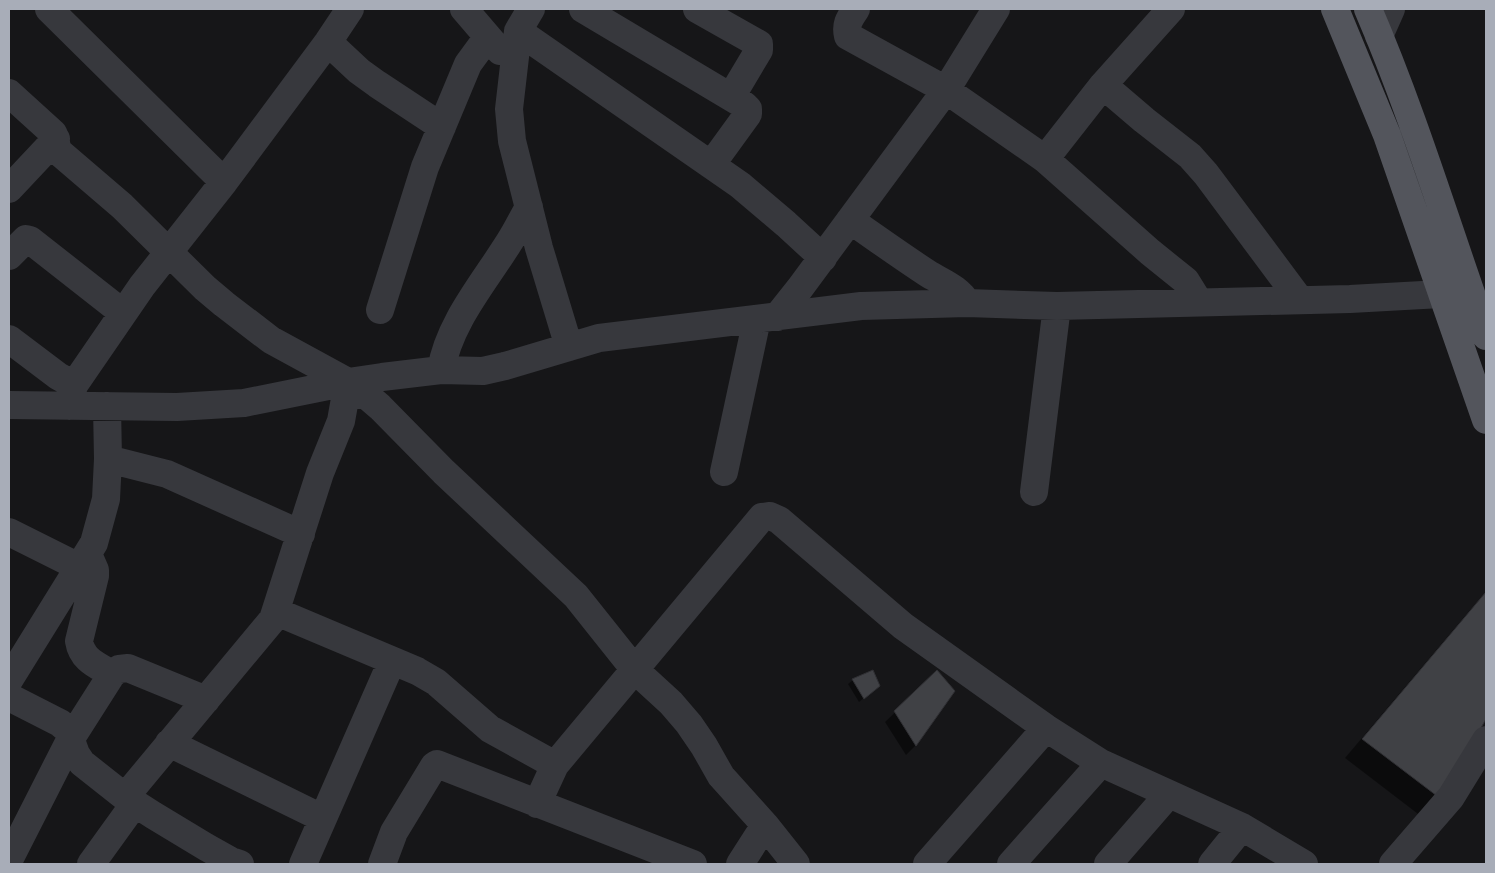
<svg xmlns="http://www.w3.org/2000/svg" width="1495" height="873" viewBox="0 0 1495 873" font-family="'Fira Sans Condensed',sans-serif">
	<rect width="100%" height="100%" fill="#161618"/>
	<path fill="#0007" d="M1486,594V716L1440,798L1422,817L1345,758L1471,609Z
		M937,672L953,691L915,746L906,755L885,722Z
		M853,680L873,690L859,702L848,684Z"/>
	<path fill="#404145" stroke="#303034" d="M1486,592V719L1441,799L1362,739Z
		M873,670L880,686L864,699L852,679Z
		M937,670L955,691L916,746L894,711Z"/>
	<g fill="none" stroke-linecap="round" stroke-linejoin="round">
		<path stroke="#37383d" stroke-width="28" d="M49,9L224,182
			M464,9L500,51
			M531,9L518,31L509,109L512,141L539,248L569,347
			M583,9L744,105L748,109V114L711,165
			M697,9L759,44V50L731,97
			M856,9C850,18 845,24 848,36L946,90L1045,159L1150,252L1186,281L1199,302
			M518,31L740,185L786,224L823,258
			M1379,36L1391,9
			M328,42L359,71L377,84L442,127
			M1103,85L1144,120L1190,156L1206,174L1300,300
			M9,93L53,133C57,139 55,146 59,152L122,206L205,288L224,304L271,340L348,382L341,421L320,473L273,619L125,797
			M1045,159L1103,85L1171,9
			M9,189L56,139
			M850,220C876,238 901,256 927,273C941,282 959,288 967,303
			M9,256L26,239L30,240L123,313
			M380,310L425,167L468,64L487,38
			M777,317L800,288L946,90L996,9
			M9,339L58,376L74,385
			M441,370C449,323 483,284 508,244C516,232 522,219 529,207
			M346,394L366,395L380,407L444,472L576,596L635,670L671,703L689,724L704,746L721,776L765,825L796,864
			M9,405L177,407L244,403L348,382L382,377L441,370L483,371L505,366L599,338L861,306L967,303L1057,306L1350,299L1441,294
			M69,406L74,385L142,286L224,182L328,42L350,9
			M108,459L167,474L301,534
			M724,472L757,319
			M1034,492L1057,306
			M9,532L79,567
			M88,554L95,570V576L79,641C82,660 97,665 112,674
			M277,612L417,671L436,682L490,729L555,765
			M9,680L94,543L106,499L108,459L107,406
			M9,697L60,723L67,729L76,754L82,763L125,797L153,815L206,847L231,861L240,864
			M169,743L322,818
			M537,804L555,765L762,517L770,516L779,520L903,626L1046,728L1101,763L1242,827L1304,864
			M9,860L70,740L112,674L119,669L128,668L206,700
			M91,864L135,803
			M303,864L392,661
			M382,864L394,832L434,766L437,764L693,864
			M740,864L765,825
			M927,864L1046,728
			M1011,864L1101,763
			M1108,864L1168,795
			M1212,864L1242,827
			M1393,864L1451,797L1486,740"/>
		<path stroke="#53555c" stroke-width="28" d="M1335,9L1387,135L1486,420
			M1368,9C1414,116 1447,227 1486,336"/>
	</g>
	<rect width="1495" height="873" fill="none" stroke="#a8adb8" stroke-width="20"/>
</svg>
